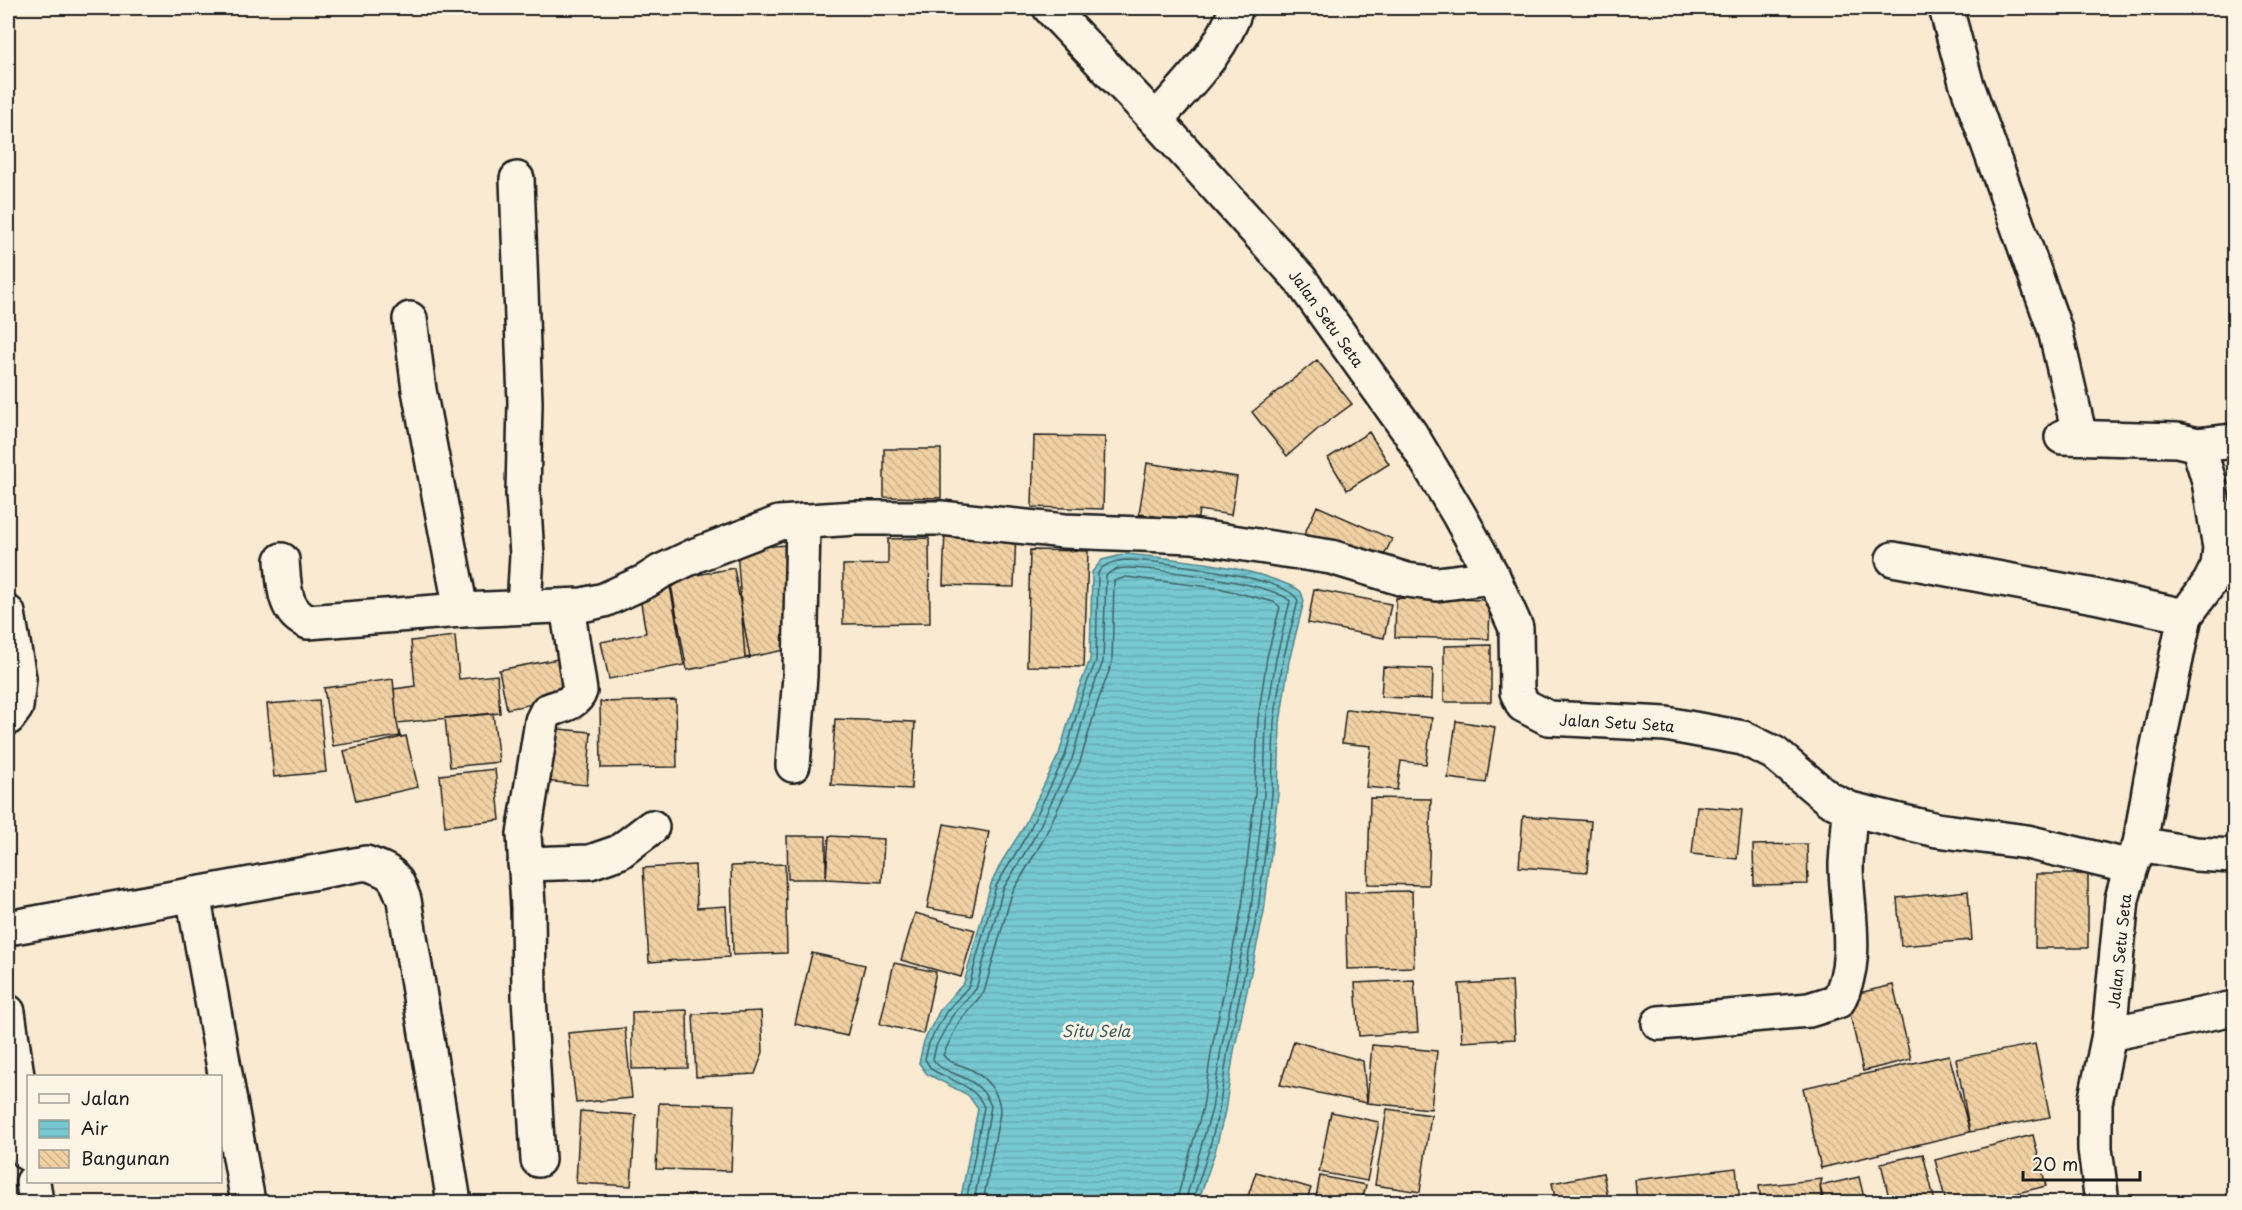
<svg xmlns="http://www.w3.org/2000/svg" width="2242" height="1210" viewBox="0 0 2242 1210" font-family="'Playpen Sans',sans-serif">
	<defs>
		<pattern id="water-rules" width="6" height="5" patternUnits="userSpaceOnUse" patternTransform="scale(1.5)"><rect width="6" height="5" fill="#77c8d1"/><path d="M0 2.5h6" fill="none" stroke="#66abb3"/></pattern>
		<pattern id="building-back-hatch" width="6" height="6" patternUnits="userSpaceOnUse" patternTransform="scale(1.5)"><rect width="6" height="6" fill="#f1d1a3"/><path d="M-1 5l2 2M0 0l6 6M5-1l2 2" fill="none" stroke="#ceb38c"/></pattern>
	</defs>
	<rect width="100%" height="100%" fill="#f9ead1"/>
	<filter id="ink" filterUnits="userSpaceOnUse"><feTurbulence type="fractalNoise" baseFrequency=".0167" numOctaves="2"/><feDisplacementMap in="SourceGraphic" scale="12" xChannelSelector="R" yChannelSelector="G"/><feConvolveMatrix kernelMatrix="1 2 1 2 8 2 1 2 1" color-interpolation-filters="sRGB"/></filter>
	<g filter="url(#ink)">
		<path fill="url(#water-rules)" stroke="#538389" stroke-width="1.5" d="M1126,554C1183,560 1243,564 1296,588L1301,592L1304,601L1289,661L1280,723L1278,794L1264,912L1234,1051L1225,1111L1215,1152L1198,1202H960L978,1109L968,1095L927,1074L919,1063L924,1041L941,1008L964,983L991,884L1002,861L1022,830L1059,754L1077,693L1090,660L1092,572L1102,560Z"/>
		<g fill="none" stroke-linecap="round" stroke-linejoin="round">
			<path stroke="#406164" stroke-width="1.5" d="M966,1202L984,1107C974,1084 950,1081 931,1069L925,1059L929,1043L946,1012L969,986L996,886L1028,833L1065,756L1082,695L1096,661L1098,573C1104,563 1116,561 1126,560C1153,560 1290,577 1298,601L1283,660L1274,722L1272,794L1258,910L1228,1050L1219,1110L1209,1150L1192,1202
				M974,1202L991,1106C977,1070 943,1078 933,1059L936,1046L952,1016L976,989L1003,889L1035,836L1072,759L1089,698L1103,662L1106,576C1111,570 1119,568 1127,568C1155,568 1273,583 1290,601L1276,659L1266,721L1264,794L1251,909L1221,1049L1212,1109L1185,1202
				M983,1202L1000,1113C1001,1093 985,1076 968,1068C959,1064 948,1063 943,1055L959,1022L984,992L1012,893L1043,840L1080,762L1098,701L1112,663L1114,581L1126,577L1219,588L1274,602L1280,607L1267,657L1258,719L1255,793L1242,907L1212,1047L1203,1107L1176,1202"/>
		</g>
		<path fill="url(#building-back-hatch)" stroke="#1c1c1c" stroke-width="1.5" d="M1317,360L1352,404L1318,429L1287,456L1252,412Z
			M1369,432L1389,464L1347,490L1328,458Z
			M1034,436L1105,437L1103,509L1032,507Z
			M884,449H941V498L884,497Z
			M1147,463L1237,477L1231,515L1199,510L1197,522L1139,514Z
			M1317,506L1392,539L1378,568L1304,535Z
			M945,529L1016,531L1014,587L943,585Z
			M929,538L930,623L843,624V565L888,564V539Z
			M786,545L795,648L745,658L737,549Z
			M1030,550L1088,551L1084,667L1027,666Z
			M734,568L750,658L687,670L670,580Z
			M669,580L684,665L609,679L601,642L646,633L638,586Z
			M1314,589L1391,604L1384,638L1308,623Z
			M1396,598L1490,600L1489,639L1395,637Z
			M455,636L459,679L497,675L500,713L397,723L394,689L415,686L411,641Z
			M1491,645V702H1444V646Z
			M568,657L576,696L507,709L499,670Z
			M1383,667L1433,669L1432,699L1381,697Z
			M393,679L397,723L400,736L333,746L324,688Z
			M319,700L326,772L274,777L267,704Z
			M676,700L677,767L601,768L600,702Z
			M1346,709L1432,718L1426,764L1401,761L1397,790L1366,787L1371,746L1342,743Z
			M493,713L499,762L450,767L445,718Z
			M835,719L915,722L911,789L831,785Z
			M1456,721L1495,727L1486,783L1448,778Z
			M547,728L591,732L587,785L543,781Z
			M406,736L418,787L356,801L344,751Z
			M495,769L500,820L445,826L440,775Z
			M1370,798L1431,799L1428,885L1368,884Z
			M1697,806L1742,810L1737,859L1692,854Z
			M1523,816L1591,821L1587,872L1519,867Z
			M944,824L989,832L972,916L927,908Z
			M787,836H826V879H788Z
			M829,836L884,839L882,882L826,879Z
			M1807,844L1808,884L1754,885L1753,845Z
			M785,864L787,953L733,955L731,866Z
			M695,865L697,908L726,906L729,957L649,962L643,868Z
			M2036,874H2088V948H2035Z
			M1412,891L1414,967L1347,969L1345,892Z
			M1968,891L1972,940L1901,946L1897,898Z
			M915,913L975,930L961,977L901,960Z
			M812,953L865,965L847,1036L795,1024Z
			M894,963L936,972L923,1034L880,1024Z
			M1414,980L1418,1032L1359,1036L1355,983Z
			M1512,981L1515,1039L1462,1042L1459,984Z
			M1893,985L1911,1059L1863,1071L1846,996Z
			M687,1010L688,1068L632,1069V1012Z
			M761,1011L763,1052L755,1074L696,1077L693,1014Z
			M625,1028L632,1098L576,1103L568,1033Z
			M1294,1041L1363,1061L1367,1103L1280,1085Z
			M2035,1044L2050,1117L1970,1132L1956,1059Z
			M1372,1045L1437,1051L1431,1109L1367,1103Z
			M1949,1055L1970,1132L1821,1168L1803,1088Z
			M659,1103L734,1105L731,1171L656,1169Z
			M1387,1109L1431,1115L1420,1192L1375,1185Z
			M580,1111L636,1115L631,1186L576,1183Z
			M1331,1112L1379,1122L1367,1181L1319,1172Z
			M2033,1135L2046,1186L1981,1202H1946L1935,1160Z
			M1923,1154L1935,1202H1890L1881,1163Z
			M1736,1168L1740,1202H1637L1635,1180Z
			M1256,1172L1311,1188L1306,1202H1246Z
			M1603,1173L1609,1202H1556L1552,1183Z
			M1320,1176L1366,1185L1362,1202H1315Z
			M1859,1177L1865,1202H1824L1820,1186Z
			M1822,1179L1820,1186L1822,1202H1761L1759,1186Z"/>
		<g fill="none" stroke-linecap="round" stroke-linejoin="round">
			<defs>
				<g id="minor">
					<path id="s1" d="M1050,8L1156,120L1300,279L1410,433L1459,515L1493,577L1516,628L1517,692L1523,705L1548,718L1666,724L1743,738L1774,753L1829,799L1850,809L1937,830L2027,842L2131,867L2122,899L2109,1034L2095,1103V1149L2102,1202"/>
					<path d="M1946,8L1966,82L2055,330L2080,437"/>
					<path d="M1156,120C1185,86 1223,51 1236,8"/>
					<path d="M517,179L525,402L523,494L527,555L524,607"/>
					<path d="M410,319L419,390L461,610"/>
					<path d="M2062,437L2177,440L2198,445"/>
					<path d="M1893,559L2094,596L2185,616"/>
					<path d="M282,560C284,584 283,612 308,622L461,610L582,605L604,600L646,581L660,572L696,555L779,523L855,518H941L1064,531L1192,536L1331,557L1407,580L1437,584L1493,577"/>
					<path d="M8,613L19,678L16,707L8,718"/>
					<path d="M793,765L800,676L803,521"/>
					<path d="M2140,844L2195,854L2234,856"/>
					<path d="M525,864L590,862L619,852L652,827"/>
					<path d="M2131,867L2140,844L2151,779L2185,616L2210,582L2218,566L2220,548L2209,481L2198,445L2234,441"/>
					<path d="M193,894L248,1202"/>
					<path d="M8,928L366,863C392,872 395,874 404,900L454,1202"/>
					<path d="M8,1012L28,1154"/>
					<path d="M1659,1023L1809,1010L1838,1001C1861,959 1846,910 1846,864C1847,846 1849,827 1850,809"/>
					<path d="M2109,1034L2234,1008"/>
					<path d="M538,1160L529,996L528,907L524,834L542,721L547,711C559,706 576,704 580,691L567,606"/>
					<path d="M33,1182L36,1202"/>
				</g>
			</defs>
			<use href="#minor" stroke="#1c1c1c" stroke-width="38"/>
			<use href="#minor" stroke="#fcf5e5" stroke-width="33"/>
		</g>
	</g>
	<g text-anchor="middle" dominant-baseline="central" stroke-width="6" stroke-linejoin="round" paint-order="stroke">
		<g font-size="15" fill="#1c1c1c" stroke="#fcf5e5">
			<text stroke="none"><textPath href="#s1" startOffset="416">Jalan Setu Seta</textPath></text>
			<text stroke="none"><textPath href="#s1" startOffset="956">Jalan Setu Seta</textPath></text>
			<text transform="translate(2119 951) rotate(-84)">Jalan Setu Seta</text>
		</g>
		<g font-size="16" font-style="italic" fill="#3c585b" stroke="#fcf5e5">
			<text x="1096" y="1030">Situ Sela</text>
		</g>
	</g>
	<rect width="2242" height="1210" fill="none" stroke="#fcf5e5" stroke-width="30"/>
	<rect x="15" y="15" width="2212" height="1180" fill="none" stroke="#1c1c1c" stroke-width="2" filter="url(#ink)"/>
	<rect x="27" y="1075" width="195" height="108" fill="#fcf5e5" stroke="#a29e95" stroke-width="1.5"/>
	<rect x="39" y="1094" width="30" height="9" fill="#fcf5e5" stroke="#a29e95" stroke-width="1.5"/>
	<text x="81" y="1105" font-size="18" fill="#1c1c1c">Jalan</text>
	<rect x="39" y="1120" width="30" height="18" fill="url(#water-rules)" stroke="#a29e95" stroke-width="1.5"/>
	<text x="81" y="1135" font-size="18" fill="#1c1c1c">Air</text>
	<rect x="39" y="1150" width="30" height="18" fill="url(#building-back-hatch)" stroke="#a29e95" stroke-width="1.5"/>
	<text x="81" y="1165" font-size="18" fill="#1c1c1c">Bangunan</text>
	<path d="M2023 1171v9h117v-9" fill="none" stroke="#1c1c1c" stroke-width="3"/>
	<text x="2032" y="1171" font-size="18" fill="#1c1c1c" stroke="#fcf5e5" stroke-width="4.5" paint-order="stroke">20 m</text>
</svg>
